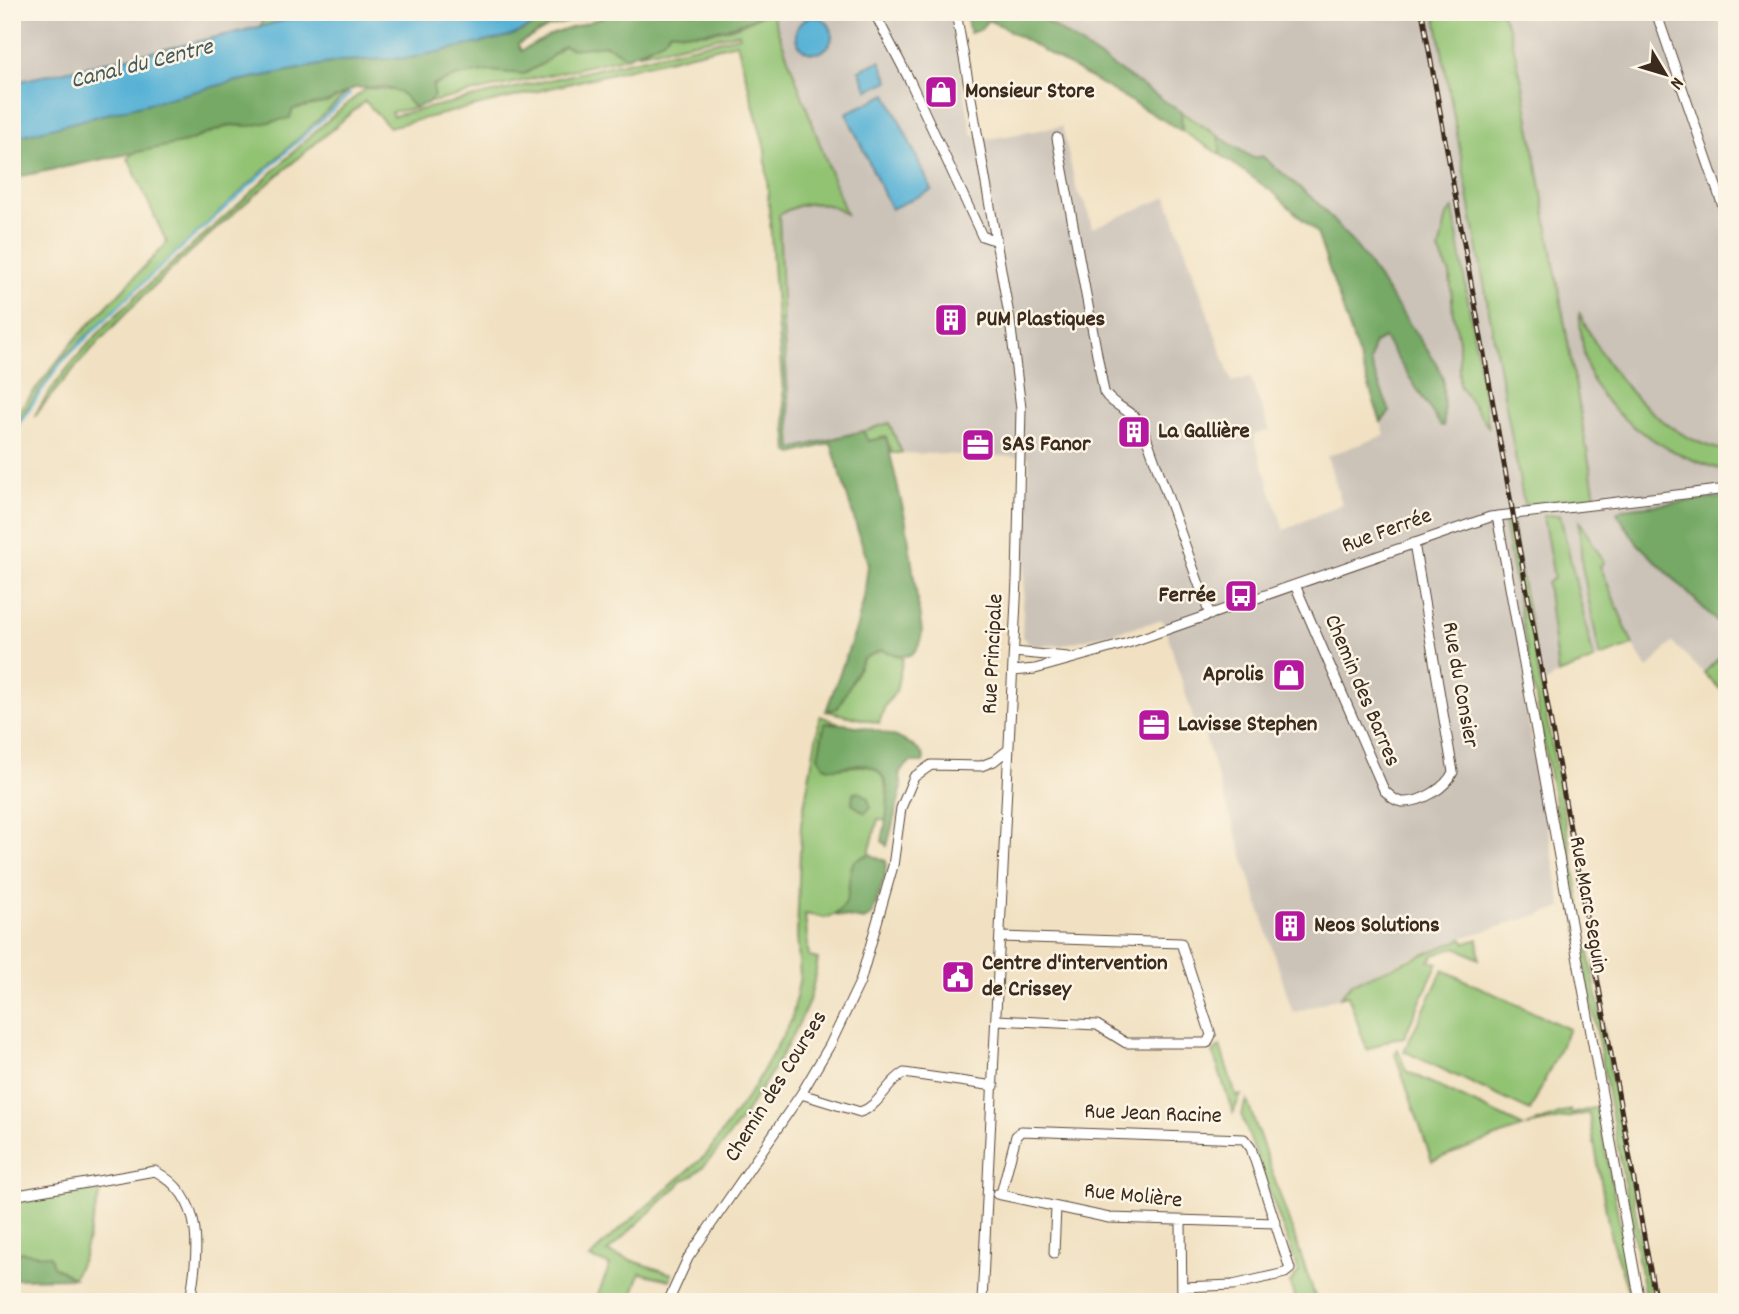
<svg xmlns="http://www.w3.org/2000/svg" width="1739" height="1314" viewBox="0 0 1739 1314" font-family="Dekko,sans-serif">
	<rect width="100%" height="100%" fill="#fcf5e5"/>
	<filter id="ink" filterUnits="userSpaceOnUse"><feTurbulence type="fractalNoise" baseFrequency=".0143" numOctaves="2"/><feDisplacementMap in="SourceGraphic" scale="14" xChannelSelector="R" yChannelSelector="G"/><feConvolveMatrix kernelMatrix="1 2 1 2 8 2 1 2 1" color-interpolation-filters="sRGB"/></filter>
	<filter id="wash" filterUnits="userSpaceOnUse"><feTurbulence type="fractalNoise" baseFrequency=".00686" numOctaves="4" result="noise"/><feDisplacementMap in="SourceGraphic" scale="28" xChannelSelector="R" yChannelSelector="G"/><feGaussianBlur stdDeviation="1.57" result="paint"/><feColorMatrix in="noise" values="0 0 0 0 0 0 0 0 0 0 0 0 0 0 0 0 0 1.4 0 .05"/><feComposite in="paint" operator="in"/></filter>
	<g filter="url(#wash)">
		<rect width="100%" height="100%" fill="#f1e1c2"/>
		<path fill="#cbc2b8" d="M12,12H265L260,28L177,44L12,83Z
			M768,12H950L972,135L988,139L1062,126L1077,192L1086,205L1092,228L1167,197L1232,382L1250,377L1270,430L1253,435L1284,530L1342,504L1327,456L1385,435L1355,346L1413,329L1262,156L1253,159L1032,12H1727V696L1672,642L1648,669L1632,645L1558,674L1524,697L1562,908L1468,936L1401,961L1352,983L1340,997L1293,1013L1203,731H1197L1163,620L1062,645L1033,646L1022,637L1029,457L902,453L889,423L792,449Z"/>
		<path fill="#92c373" stroke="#667648" stroke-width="2" d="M265,12H316L260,28Z
			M771,12L846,214C823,198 801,201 779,215L783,321H777L765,149L737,43L389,127L365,101C250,200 128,296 34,417C76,340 175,262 241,202C282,164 322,122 367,88L400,91L415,108L391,112L393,116L740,36L739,33L636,54L663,40L670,31C694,35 717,34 741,25C751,21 761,14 771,12Z
			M1435,12H1501L1509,29L1523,86L1595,496L1524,505Z
			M607,45L627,57L427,103L434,96L433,85L458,76L490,71L524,74L544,63L563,46Z
			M348,92L63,358L12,430L15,416L70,345L167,243L128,158L136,151L186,142L230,125L250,126L293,109L328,102Z
			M1181,112L1218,136L1221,155L1182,131Z
			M1453,209L1489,428L1459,385V340L1453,313L1450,274L1439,251L1447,215Z
			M1579,312C1606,371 1659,438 1727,451V471C1676,458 1603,420 1587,366C1582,349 1581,330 1579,312Z
			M889,423L902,453H892L886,437L868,441L863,431Z
			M1560,515L1594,660L1558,674L1547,583L1554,578L1543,516Z
			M1511,520L1652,1302H1646L1504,522Z
			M1579,520L1604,562L1600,566L1633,645L1600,657L1582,566Z
			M881,649L903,658L896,691L885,706L879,723L826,711L838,708L863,659Z
			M1727,650V696L1704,673Z
			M820,716L839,723H824L818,756L824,766C845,774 875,752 885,783C889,798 890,807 887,821L878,819L869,854L854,861C842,886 860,906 826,918L805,914L809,957L818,959C815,974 813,992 807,1006C793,1041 717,1169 684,1180L607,1252L672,1274L670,1280L640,1273L630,1302H595L610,1265L590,1258L603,1244L706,1155L754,1087L792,1019L800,976L797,936L801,824Z
			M1462,939L1466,943L1478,939L1479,959L1456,947L1434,955L1429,961L1438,963L1404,1037L1391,1039L1367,1050L1348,995L1340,997L1352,983Z
			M1443,970L1569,1029L1530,1111L1404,1051Z
			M1220,1046L1236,1096L1241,1095L1233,1113L1213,1053Z
			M1398,1049L1406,1071L1524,1127L1432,1161L1395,1054Z
			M1247,1100L1317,1302H1296L1290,1283L1299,1272L1241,1114Z
			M1597,1107L1635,1302H1632L1611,1239L1589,1113L1527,1126L1570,1110L1572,1114Z
			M102,1186L83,1257L73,1278L20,1252L12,1262V1202Z"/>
		<path fill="#75a965" stroke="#586a42" stroke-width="2" d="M561,12H605L549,27L518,44L521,51L553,34L618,12H768C735,27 706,37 670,31L663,40L627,57L606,45L573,49L563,46L544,63L524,74L490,71L458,76L433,85L434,96L427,103L415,108L400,92L384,87L355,88L328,102L293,109L290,118L250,126L230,125L186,142L12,178V138L232,82L340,61L411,58L544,22Z
			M965,12H1032L1181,112L1182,131L999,25L988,20L980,30L970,33Z
			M1218,136L1253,158L1262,156L1317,202L1359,250L1436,363L1443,378L1444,426H1441L1384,338L1374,343L1370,362L1390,412L1381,422L1317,233L1274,193L1221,155Z
			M777,321H783L792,449L863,431L868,441L886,437L906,522L922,632C918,662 904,658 881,650L863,659L838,708L826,711L857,626L864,598L868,564L831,443L793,454L788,451Z
			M1727,497V631L1637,543L1617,513L1622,509Z
			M825,723C851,723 910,734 924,757L923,762H910L899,773L902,787L887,846L882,841C887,818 899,765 860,765C845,764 838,772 824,766L818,756Z
			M859,791L867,797L871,807L865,813L852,804L853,793Z
			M869,854L886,861L885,876L872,915L864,920L835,915C857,896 843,885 854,861Z
			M20,1252L50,1256L53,1266L73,1278L12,1279V1262Z"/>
		<path fill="#59b2d6" stroke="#4a6e7a" stroke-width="2" d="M316,12H561L511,36L411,58L340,61L232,82L12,138V83C113,59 216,40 316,12Z
			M796 35a18 18 0 1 1 36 0a18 18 0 1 1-36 0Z
			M880,61L889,81L868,90L859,70Z
			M887,94L932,190L891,209L846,113Z"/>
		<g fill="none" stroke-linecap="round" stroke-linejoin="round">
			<path stroke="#59b2d6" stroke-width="2.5" d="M12,434L61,363L132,293L350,94"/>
		</g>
	</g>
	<g filter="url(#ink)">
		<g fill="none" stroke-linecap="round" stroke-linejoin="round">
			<defs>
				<path id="minor" d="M874,12L910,81L982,236L991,239L996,237
					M956,12L1010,321L1021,408L1017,580L982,1302
					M1656,12L1727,218
					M1057,138L1104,392C1112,406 1132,410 1142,425L1210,615
					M1497,516L1640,1302
					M1295,585L1384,790C1389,795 1394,801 1402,802C1421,803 1446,788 1453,772L1414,543
					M1014,652L1068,657
					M1013,671L1035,669L1128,643L1490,517L1727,489
					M997,1020L1097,1025L1126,1043H1207L1211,1035L1181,943L1000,937
					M801,1094L860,1112C880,1106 886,1083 904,1073L994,1086
					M997,1194L1109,1218L1276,1223
					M1001,1194L1016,1136L1021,1131L1244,1139L1251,1148L1290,1269L1285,1273L1233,1285L1182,1287
					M12,1196L155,1171C206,1198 198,1252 190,1302
					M1181,1222L1182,1302
					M1054,1253L1056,1207
					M668,1302L688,1258L801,1094L830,1045L860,982L893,866L901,808L914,777L931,765L981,766L994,761L1009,749"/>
			</defs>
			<use href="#minor" stroke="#564537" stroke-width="11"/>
			<use href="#minor" stroke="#fff" stroke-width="9"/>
			<defs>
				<path id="rail" d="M1422,12L1656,1302"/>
			</defs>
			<use href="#rail" stroke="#3b2a1e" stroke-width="5"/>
			<use href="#rail" stroke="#fcf5e5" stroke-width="2.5" stroke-dasharray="8" stroke-linecap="butt"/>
		</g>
	</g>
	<defs>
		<symbol id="shop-square" viewBox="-11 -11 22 22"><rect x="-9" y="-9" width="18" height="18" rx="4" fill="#b5179e" stroke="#fcf5e5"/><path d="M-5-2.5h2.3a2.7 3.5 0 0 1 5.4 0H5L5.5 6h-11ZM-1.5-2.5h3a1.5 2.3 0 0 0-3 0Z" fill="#fff"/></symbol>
		<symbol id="building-square" viewBox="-11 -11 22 22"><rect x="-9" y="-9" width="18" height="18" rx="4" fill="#b5179e" stroke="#fcf5e5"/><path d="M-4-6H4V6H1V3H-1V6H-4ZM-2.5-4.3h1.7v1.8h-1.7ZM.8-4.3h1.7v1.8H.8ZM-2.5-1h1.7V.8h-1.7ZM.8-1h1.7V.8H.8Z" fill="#fff"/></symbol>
		<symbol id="office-square" viewBox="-11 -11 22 22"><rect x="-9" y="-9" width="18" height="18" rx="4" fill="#b5179e" stroke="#fcf5e5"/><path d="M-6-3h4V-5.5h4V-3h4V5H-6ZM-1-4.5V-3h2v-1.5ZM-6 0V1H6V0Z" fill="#fff"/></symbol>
		<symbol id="bus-square" viewBox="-11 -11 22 22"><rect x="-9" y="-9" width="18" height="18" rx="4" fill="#b5179e" stroke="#fcf5e5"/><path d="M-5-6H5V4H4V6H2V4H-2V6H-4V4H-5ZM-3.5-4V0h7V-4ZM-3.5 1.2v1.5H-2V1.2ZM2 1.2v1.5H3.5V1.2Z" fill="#fff"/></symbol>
		<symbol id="civic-square" viewBox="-11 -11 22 22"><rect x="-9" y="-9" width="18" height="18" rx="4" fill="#b5179e" stroke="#fcf5e5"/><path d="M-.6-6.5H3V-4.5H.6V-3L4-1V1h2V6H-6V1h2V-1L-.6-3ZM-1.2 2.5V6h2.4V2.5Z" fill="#fff"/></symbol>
	</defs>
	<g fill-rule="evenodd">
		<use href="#shop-square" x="922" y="73" width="38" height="38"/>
		<use href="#building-square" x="932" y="301" width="38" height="38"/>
		<use href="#building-square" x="1115" y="413" width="38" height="38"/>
		<use href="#office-square" x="959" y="426" width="38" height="38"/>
		<use href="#bus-square" x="1222" y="577" width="38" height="38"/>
		<use href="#shop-square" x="1270" y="656" width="38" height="38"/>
		<use href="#office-square" x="1135" y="706" width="38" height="38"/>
		<use href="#building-square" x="1271" y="907" width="38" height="38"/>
		<use href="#civic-square" x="939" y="958" width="38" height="38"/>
	</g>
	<g text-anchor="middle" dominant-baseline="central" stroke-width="5" stroke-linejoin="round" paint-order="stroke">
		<g font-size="23" font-weight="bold" fill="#3b2a1e" stroke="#fcf5e5" text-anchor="start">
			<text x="965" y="92">Monsieur Store</text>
			<text x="976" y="320">PUM Plastiques</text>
			<text x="1158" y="432">La Gallière</text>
			<text x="1002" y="445">SAS Fanor</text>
			<text x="1216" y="596" text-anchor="end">Ferrée</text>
			<text x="1264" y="675" text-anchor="end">Aprolis</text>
			<text x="1178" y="725">Lavisse Stephen</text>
			<text x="1314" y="926">Neos Solutions</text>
			<text x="982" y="964">Centre d'intervention<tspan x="982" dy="26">de Crissey</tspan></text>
		</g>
		<g font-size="23" fill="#3b2a1e" stroke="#fcf5e5">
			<text transform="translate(1387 532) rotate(-20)">Rue Ferrée</text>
			<text transform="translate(994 654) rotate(-87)">Rue Principale</text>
			<text transform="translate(1459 685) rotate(80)">Rue du Consier</text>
			<text transform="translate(1361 691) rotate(67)">Chemin des Barres</text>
			<text transform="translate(1587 905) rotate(80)">Rue Marc Seguin</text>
			<text transform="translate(777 1087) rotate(-58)">Chemin des Courses</text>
			<text transform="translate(1153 1115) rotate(2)">Rue Jean Racine</text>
			<text transform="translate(1133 1197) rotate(6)">Rue Molière</text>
		</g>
		<g font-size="24" font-style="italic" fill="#465a5e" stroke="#fcf5e5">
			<text transform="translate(142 65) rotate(-14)">Canal du Centre</text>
		</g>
	</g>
	<rect width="1739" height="1314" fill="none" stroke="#fcf5e5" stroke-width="42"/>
	<g transform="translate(1665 74) rotate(128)" stroke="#fcf5e5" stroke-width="5" paint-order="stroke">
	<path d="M0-5L12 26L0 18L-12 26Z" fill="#3b2a1e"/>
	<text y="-10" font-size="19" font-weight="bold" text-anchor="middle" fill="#3b2a1e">N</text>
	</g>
</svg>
